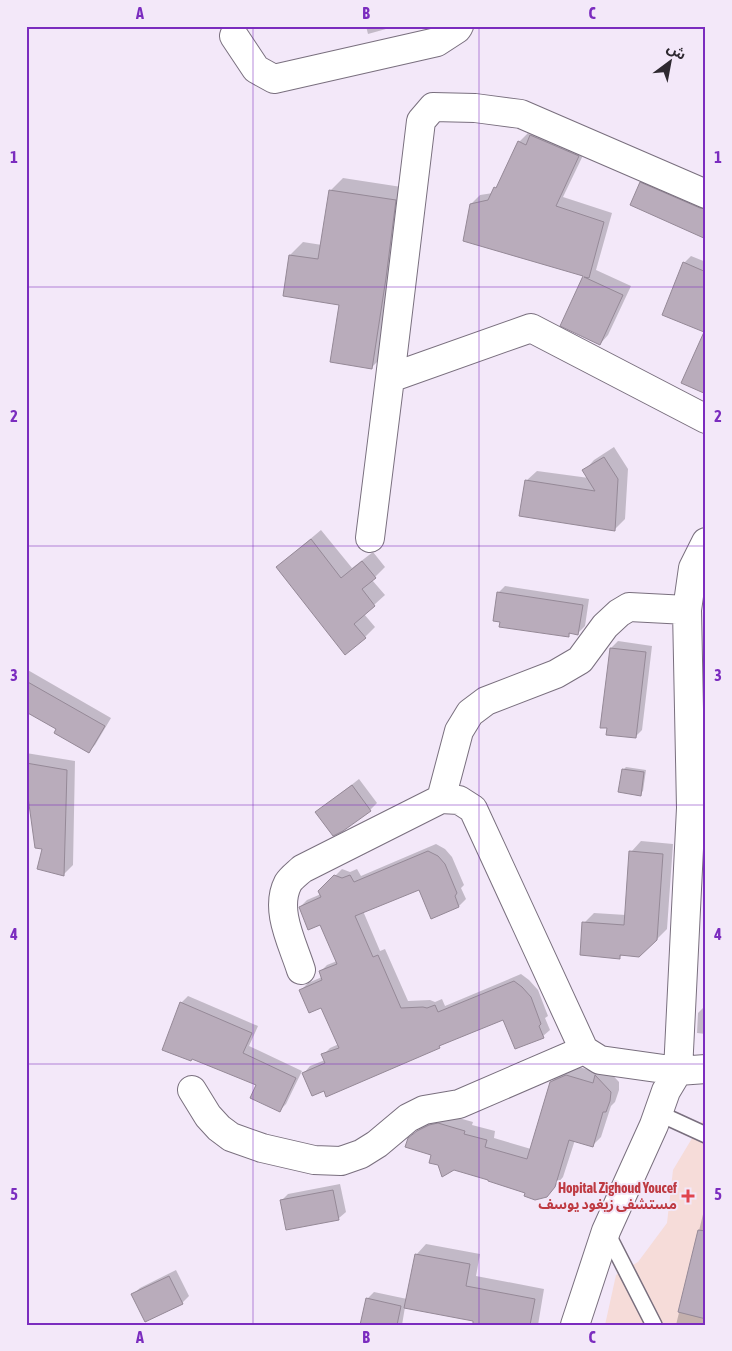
<svg xmlns="http://www.w3.org/2000/svg" width="732" height="1351" viewBox="0 0 732 1351" font-family="'Asap Condensed','Noto Sans Arabic',sans-serif">
	<rect width="100%" height="100%" fill="#f3e8f9"/>
	<path fill="#f6dcd9" d="M706,1115V1325H605L616,1275L638,1262L667,1223L673,1170Z"/>
	<path fill="#0003" d="M366,26H389L386,29L368,34Z
		M540,127L587,147L563,197L612,213L596,270L631,286L608,335L600,344L562,325L585,276L471,204L480,195L493,193L500,182L519,142L528,133L532,135Z
		M648,176L706,201V234L641,183Z
		M343,178L408,188L385,354L372,367L341,304L290,255L303,242L322,245L330,191Z
		M691,256L706,262V326L684,263Z
		M614,447L628,469L625,519L615,529L526,481L537,471L589,478L584,471L594,460Z
		M321,530L352,568L373,552L385,567L372,580L385,595L364,614L375,627L365,637L277,567Z
		M505,586L589,599L585,626L578,633L572,632L568,636L498,593Z
		M618,641L652,646L642,730L635,737L611,648Z
		M26,669L111,718L95,745L88,752L58,728L26,710Z
		M26,753L75,761L73,865L64,874L38,868L43,848L30,796H26Z
		M626,767L646,770L643,791L640,794L623,770Z
		M359,779L377,803L370,810L317,812Z
		M641,841L673,844L667,929L656,940L623,954L620,957L584,923L594,913L626,915L631,852Z
		M436,844L445,849L452,857L464,885L461,888L466,899L459,906L432,917L420,888L363,911L380,951L385,949L408,1001L430,1000L435,1002L442,999L445,1006L521,974L529,980L538,990L548,1016L545,1018L550,1030L543,1036L504,1019L442,1044L439,1047L324,1090L304,1073L310,1066L325,1060L323,1055L330,1048L339,1044L322,1006L301,990L308,983L322,977L320,972L327,965L337,961L320,924L300,907L307,900L321,894L320,891L342,869L350,872L357,869L361,876Z
		M188,996L258,1026L249,1046L302,1071L286,1104L280,1110L258,1085L181,1003Z
		M706,1005V1034L697,1033L698,1013Z
		M576,1066L599,1073L605,1067L619,1082V1090L615,1102L611,1106L601,1137L592,1146L575,1140L563,1177L547,1196L526,1192L490,1179L439,1164L433,1154L409,1139L427,1122L448,1115L473,1122L472,1125L495,1131L494,1138L531,1149L551,1082L560,1073Z
		M340,1184L346,1212L339,1218L287,1229L281,1201L288,1194Z
		M706,1202V1325H676Z
		M426,1244L480,1254L476,1276L544,1289L538,1325H474L475,1320L405,1307L402,1325H362L367,1299L374,1292L407,1299L416,1255Z
		M176,1270L189,1296L182,1303L133,1294L140,1288Z"/>
	<path fill="#b9acbb" stroke="#958997" d="M530,135L579,156L556,206L604,222L589,278L584,277L623,295L600,345L560,326L583,276L463,241L470,204L488,200L494,187L496,188L518,141L526,145Z
		M640,182L700,208L706,209V239L630,205Z
		M329,190L396,200L386,278L372,369L330,362L339,305L283,296L289,255L318,259Z
		M683,262L706,272V394L681,383L704,332L662,315Z
		M604,457L618,479L615,531L519,516L525,480L595,491L582,470Z
		M311,539L341,578L362,561L376,578L362,589L375,606L354,624L366,638L345,655L276,567Z
		M497,592L583,605L578,635L569,633V637L499,627L500,622L493,621Z
		M610,648L646,652L636,738L606,735L607,728H600Z
		M26,681L105,726L89,753L54,733L56,729L26,712Z
		M26,763L67,770L64,876L37,869L42,849L35,848L28,797H26Z
		M622,769L644,772L641,796L618,792Z
		M352,785L371,811L343,831L333,836L315,812Z
		M428,851L438,856L445,864L457,893L455,896L459,907L431,919L419,890L355,916L373,957L378,955L401,1008L423,1007L427,1008L435,1005L438,1012L514,981L522,987L531,997L541,1024L539,1026L544,1038L515,1049L503,1020L439,1046L440,1048L326,1097L324,1091L312,1096L302,1073L325,1063L321,1054L339,1048L321,1008L309,1013L299,990L322,980L319,971L337,964L320,925L308,930L299,907L321,897L318,891L334,875L342,878L350,875L354,882Z
		M629,851L663,854L657,940L639,957L620,955V959L580,955L582,922L624,925Z
		M180,1002L252,1033L243,1053L296,1078L280,1112L250,1098L256,1085L192,1059L191,1061L162,1050Z
		M566,1075L593,1083L595,1075L611,1092L610,1101L606,1112H603L593,1147L569,1140L555,1187L547,1197L535,1200L524,1196L525,1193L488,1181V1180L454,1170L442,1177L438,1165L429,1163L431,1155L405,1147L408,1138L417,1131L429,1125L438,1123L465,1131L464,1134L487,1140L485,1147L527,1159L550,1082Z
		M333,1190L339,1220L286,1230L280,1200Z
		M698,1230L706,1231V1319L678,1312Z
		M415,1254L470,1264L466,1286L535,1299L530,1325H473V1321L404,1308Z
		M169,1276L183,1304L145,1322L131,1294Z
		M366,1298L401,1306L397,1325H360Z"/>
	<g fill="none" stroke-linecap="round" stroke-linejoin="round">
		<defs>
			<path id="service" d="M658,1113L706,1135
				M606,1231L654,1325"/>
			<path id="minor" d="M234,36L256,69L274,79L437,42L457,29L459,26
				M706,194L521,114L475,108L433,107L421,121L390,378L531,328L706,419
				M370,538L390,378
				M441,799L459,731L470,713L486,701L556,674L580,660L605,626L619,613L629,607L687,610
				M301,970C293,944 274,910 288,883C291,878 298,873 302,869L441,799L459,800L473,809L584,1050L600,1060L678,1071L706,1069
				M192,1090L208,1116L219,1128L231,1137L262,1148L314,1160L341,1161L361,1154L377,1144L408,1118L424,1110L459,1104L584,1050
				M575,1325L606,1231L654,1125L666,1091L678,1071L691,808L687,610L693,568L706,542"/>
		</defs>
		<use href="#service" stroke="#796f7e" stroke-width="18"/>
		<use href="#minor" stroke="#796f7e" stroke-width="30"/>
		<use href="#service" stroke="#fff" stroke-width="15"/>
		<use href="#minor" stroke="#fff" stroke-width="28"/>
	</g>
	<path fill="none" stroke="#7b2cbf" stroke-width="1" stroke-opacity="0.55" d="M253,26V1325M479,26V1325M26,287H706M26,546H706M26,805H706M26,1064H706"/>
	<path fill="#e0444e" stroke="#f3e8f9" stroke-width="2" d="M685.5 1188.5h5v5h5v5h-5v5h-5v-5h-5v-5h5z"/>
	<g text-anchor="middle" dominant-baseline="central" stroke-width="4" stroke-linejoin="round" paint-order="stroke">
		<g font-size="14" font-weight="bold" fill="#be3a42" stroke="#f3e8f9" text-anchor="end">
			<text x="677" y="1188">Hopital Zighoud Youcef<tspan x="677" dy="16">مستشفى زيغود يوسف</tspan></text>
		</g>
	</g>
	<rect width="732" height="1351" fill="none" stroke="#f3e8f9" stroke-width="55"/>
	<g transform="translate(670 62) rotate(32)" stroke="#f3e8f9" stroke-width="4" paint-order="stroke">
	<path d="M0-4L9 19L0 12L-9 19Z" fill="#2e2930"/>
	<text y="-8" font-size="14" font-weight="bold" text-anchor="middle" fill="#2e2930">ش</text>
	</g>
	<rect x="28" y="28" width="676" height="1296" fill="none" stroke="#7b2cbf" stroke-width="2"/>
	<g font-size="16" text-anchor="middle" font-weight="bold" fill="#7b2cbf">
		<text x="140" y="19">A</text>
		<text x="366" y="19">B</text>
		<text x="592" y="19">C</text>
		<text x="14" y="163">1</text>
		<text x="718" y="163">1</text>
		<text x="14" y="422">2</text>
		<text x="718" y="422">2</text>
		<text x="14" y="681">3</text>
		<text x="718" y="681">3</text>
		<text x="14" y="940">4</text>
		<text x="718" y="940">4</text>
		<text x="14" y="1200">5</text>
		<text x="718" y="1200">5</text>
		<text x="140" y="1343">A</text>
		<text x="366" y="1343">B</text>
		<text x="592" y="1343">C</text>
	</g>
</svg>
